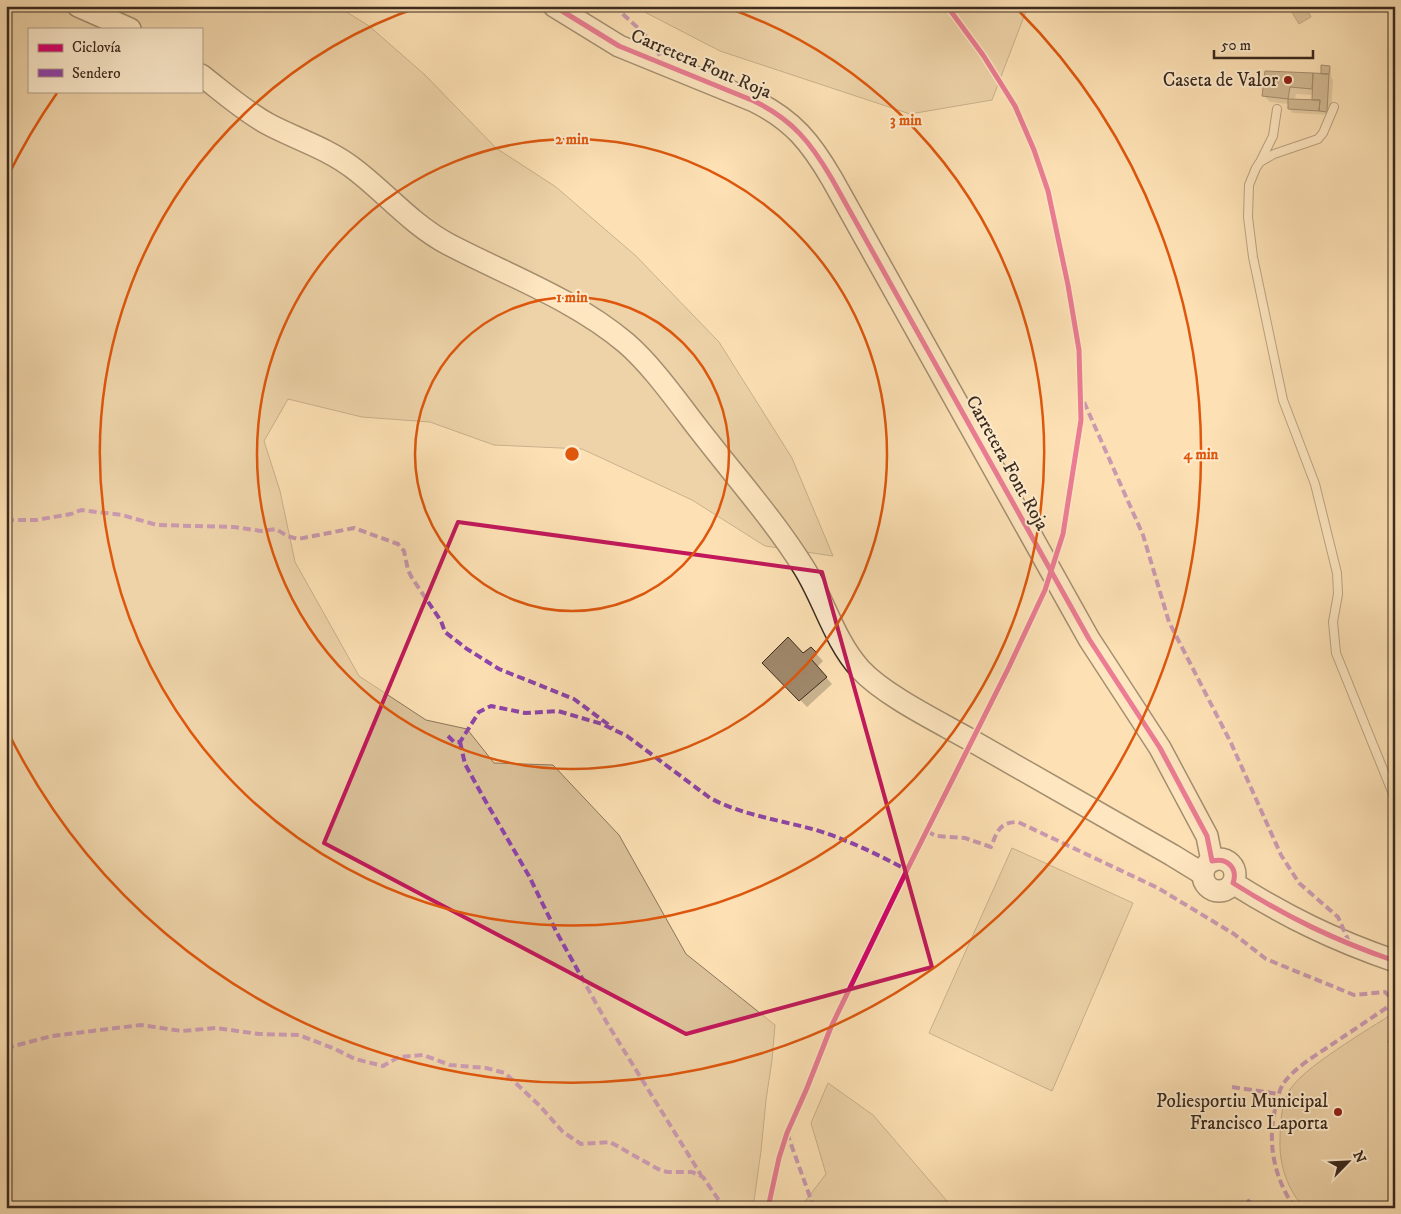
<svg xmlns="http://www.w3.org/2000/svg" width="1401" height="1214" viewBox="0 0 1401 1214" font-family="'IM FELL DW Pica',serif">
	<rect width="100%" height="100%" fill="#fde1b4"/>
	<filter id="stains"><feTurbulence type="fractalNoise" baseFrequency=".004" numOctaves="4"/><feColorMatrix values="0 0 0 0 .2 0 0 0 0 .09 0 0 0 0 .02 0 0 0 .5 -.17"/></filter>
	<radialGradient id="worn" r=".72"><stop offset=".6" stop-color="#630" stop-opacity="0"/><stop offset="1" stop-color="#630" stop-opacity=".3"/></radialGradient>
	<path fill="#dcc29a" stroke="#8c765c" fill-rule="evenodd" d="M6,6H337L369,26L425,75L496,148L556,187L636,256L719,342L792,458L833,556L765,546L692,500L582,449L494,445L430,422L362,417L288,399L264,441L280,491L295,562L359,676L426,720L467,729L494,763L553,765L619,835L686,954L775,1025L772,1060L766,1100L761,1151L753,1208H6ZM29,29H201V91H29Z
		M633,6H1028L992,100L910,114L720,51Z
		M1012,848L1133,903L1052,1091L929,1033Z
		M1395,1012V1208H1305C1288,1192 1279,1164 1280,1141C1280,1124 1281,1108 1288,1093C1299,1069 1370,1029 1395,1012Z
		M828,1083L873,1115L953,1208H800L826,1174L811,1123Z"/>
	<path fill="#bba381" stroke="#887359" d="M1288,6H1306L1311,17L1299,24Z"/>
	<path fill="#0003" fill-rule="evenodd" d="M1329,67L1331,69V77L1333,80L1331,115L1293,113L1289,109V104L1270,102L1264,96L1266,72L1322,75ZM1296,94L1313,95V101L1295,100Z
		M811,648L823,661L817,667L832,684L807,707L764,663L804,655Z"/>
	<path fill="#a0896c" stroke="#3b2a1e" d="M1321,65L1330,66L1329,74H1321Z
		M1265,71L1313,73L1312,89L1290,87L1288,99L1262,96Z
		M1313,73L1329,74L1327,112L1319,111L1320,100H1312Z
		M1288,99L1320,100L1319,111L1288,109Z
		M788,637L803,653L811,647L817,653L811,659L827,677L799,701L762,663Z
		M1395,1032V1048L1388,1042Z"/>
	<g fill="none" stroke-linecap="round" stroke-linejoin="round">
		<defs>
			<path id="lane" d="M1334,107L1323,133L1318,139L1274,154L1260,162L1256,168L1249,185L1248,217L1253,257L1283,400L1315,484L1337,573L1338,594L1333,622L1336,653L1395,799
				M1261,160L1273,136L1277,109"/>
			<path id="secondary" d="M78,6L130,29
				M554,6L619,46L754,101C793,120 811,143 832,179L1089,639L1160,748L1207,836L1212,861
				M201,75C223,92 244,111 268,124C296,139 327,148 353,168C385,192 411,224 448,244C507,275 574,299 626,343C655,368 683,410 708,441C740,482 776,523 804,568C824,600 834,640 860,669C884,695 935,720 967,738C1035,777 1104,816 1172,855L1203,874
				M1203 875a16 16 0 1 1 32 0a16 16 0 1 1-32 0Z
				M1233,883C1287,917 1334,940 1395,961"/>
		</defs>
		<use href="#lane" stroke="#6c5844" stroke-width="10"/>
		<use href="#secondary" stroke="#3b2a1e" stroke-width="24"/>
		<use href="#lane" stroke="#feecce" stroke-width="8"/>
		<use href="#secondary" stroke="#feecce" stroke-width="21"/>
		<path stroke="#8e44ad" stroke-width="4" stroke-dasharray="8 4" stroke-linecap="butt" d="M614,6C629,21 660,43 662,64
			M1084,402L1143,535L1169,622L1231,743L1281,855L1299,883L1338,917L1349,942
			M6,520H36L71,514L81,510L122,515L157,525L234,527L261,531L276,529L287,536L298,539L354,528L398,544L404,551L408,570L412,578L441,621L445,632L467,649L499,669L574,699L613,728
			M448,736L454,742H460L479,712L491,706L525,713L558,711L602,724L627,736L710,798C742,815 780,820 816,830C848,840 877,854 907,870
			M460,742L465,764L482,795L529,876L557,933L607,1023L701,1175
			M927,831L936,836L965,838L991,847C997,832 999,822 1018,822L1158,888L1234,934L1266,959L1354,995L1385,992L1395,1002
			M6,1048L52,1036L141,1025L182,1031L216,1028L259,1034L299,1035L335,1049L355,1059L383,1066L399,1057L423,1055L450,1065L486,1068L505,1073L539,1105L563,1132L581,1144L610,1142L658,1169L667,1172H692L703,1177L724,1208
			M1232,1087L1279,1094
			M787,1133L814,1208
			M1247,1200L1258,1208
			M1295,1208C1273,1177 1266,1139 1277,1102C1278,1096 1280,1089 1283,1084C1294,1068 1315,1056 1331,1045C1352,1031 1373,1017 1395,1002"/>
		<defs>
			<path id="cycleway" d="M554,6L619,46L754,101C793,120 811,143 832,179L1089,639L1160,748L1207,836L1212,861C1228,857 1238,869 1233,883C1287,917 1334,940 1395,961
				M768,1208L779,1158L787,1133L807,1088L831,1027L907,870L1008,669L1045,590L1063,534L1081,420L1079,350L1068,285L1048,191L1034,150L1015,106L983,55L947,6"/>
		</defs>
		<use href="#cycleway" stroke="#feecce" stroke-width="8"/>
		<use href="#cycleway" stroke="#d6006c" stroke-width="5"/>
	</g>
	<path d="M0 0H1401V1214H0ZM458,522L822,572L932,967L686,1034L324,843Z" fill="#fde1b4" fill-opacity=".55" fill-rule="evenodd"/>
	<path fill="none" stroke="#c2185b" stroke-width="4" stroke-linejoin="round" d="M458,522L822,572L932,967L686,1034L324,843Z"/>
	<g fill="none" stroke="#df570d" stroke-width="2.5">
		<circle cx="572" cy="454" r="157"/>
		<circle cx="572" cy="454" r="315"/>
		<path d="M722 6A472 472 0 1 1 422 6"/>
		<path d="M7 178A629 629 0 0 1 57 93M1017 9A629 629 0 1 1 7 730"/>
	</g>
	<g fill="#8f2418" stroke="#feecce" stroke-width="2">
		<circle cx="1288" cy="80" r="5"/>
		<circle cx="1338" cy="1112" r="5"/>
	</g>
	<g text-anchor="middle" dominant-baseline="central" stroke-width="4" stroke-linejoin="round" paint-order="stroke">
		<g font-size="19" fill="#3b2a1e" stroke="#feecce">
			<text transform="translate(701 64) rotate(23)">Carretera Font Roja</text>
			<text transform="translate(1007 463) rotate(61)">Carretera Font Roja</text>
		</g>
		<g font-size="19" fill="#3b2a1e" stroke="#feecce" text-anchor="end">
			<text x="1278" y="80">Caseta de Valor</text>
			<text x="1328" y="1101">Poliesportiu Municipal<tspan x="1328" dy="22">Francisco Laporta</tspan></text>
		</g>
	</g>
	<circle cx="572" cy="454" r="8" fill="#df570d" stroke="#feecce" stroke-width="2.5"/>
	<g font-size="15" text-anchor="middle" font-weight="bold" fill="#df570d" stroke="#feecce" stroke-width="4" stroke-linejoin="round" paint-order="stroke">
		<text x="906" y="125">3 min</text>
		<text x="572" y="144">2 min</text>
		<text x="572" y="302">1 min</text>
		<text x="1201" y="459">4 min</text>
	</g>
	<rect width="1401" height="1214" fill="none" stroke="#fde1b4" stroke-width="25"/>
	<rect x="8" y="8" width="1386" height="1199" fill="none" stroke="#3b2a1e" stroke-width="2.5"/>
	<rect x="12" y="12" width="1376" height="1189" fill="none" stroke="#3b2a1e"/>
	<rect x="28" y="28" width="175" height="65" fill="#feecce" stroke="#b09e88"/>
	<rect x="38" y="44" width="25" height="8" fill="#d6006c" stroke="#b09e88"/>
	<text x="72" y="52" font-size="15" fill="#3b2a1e">Ciclovía</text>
	<rect x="38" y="69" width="25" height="8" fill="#8e44ad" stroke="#b09e88"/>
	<text x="72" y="78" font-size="15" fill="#3b2a1e">Sendero</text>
	<g transform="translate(1348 1162) rotate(66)" stroke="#feecce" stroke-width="4" paint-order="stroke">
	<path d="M0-4L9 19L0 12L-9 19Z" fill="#3b2a1e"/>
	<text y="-8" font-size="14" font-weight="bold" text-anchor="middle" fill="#3b2a1e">N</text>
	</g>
	<path d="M1214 50v8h99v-8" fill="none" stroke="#3b2a1e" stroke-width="2.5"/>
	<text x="1221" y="50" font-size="15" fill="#3b2a1e" stroke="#feecce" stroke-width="4" paint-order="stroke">50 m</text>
	<rect width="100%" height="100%" filter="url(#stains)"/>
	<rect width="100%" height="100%" fill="url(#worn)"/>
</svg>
